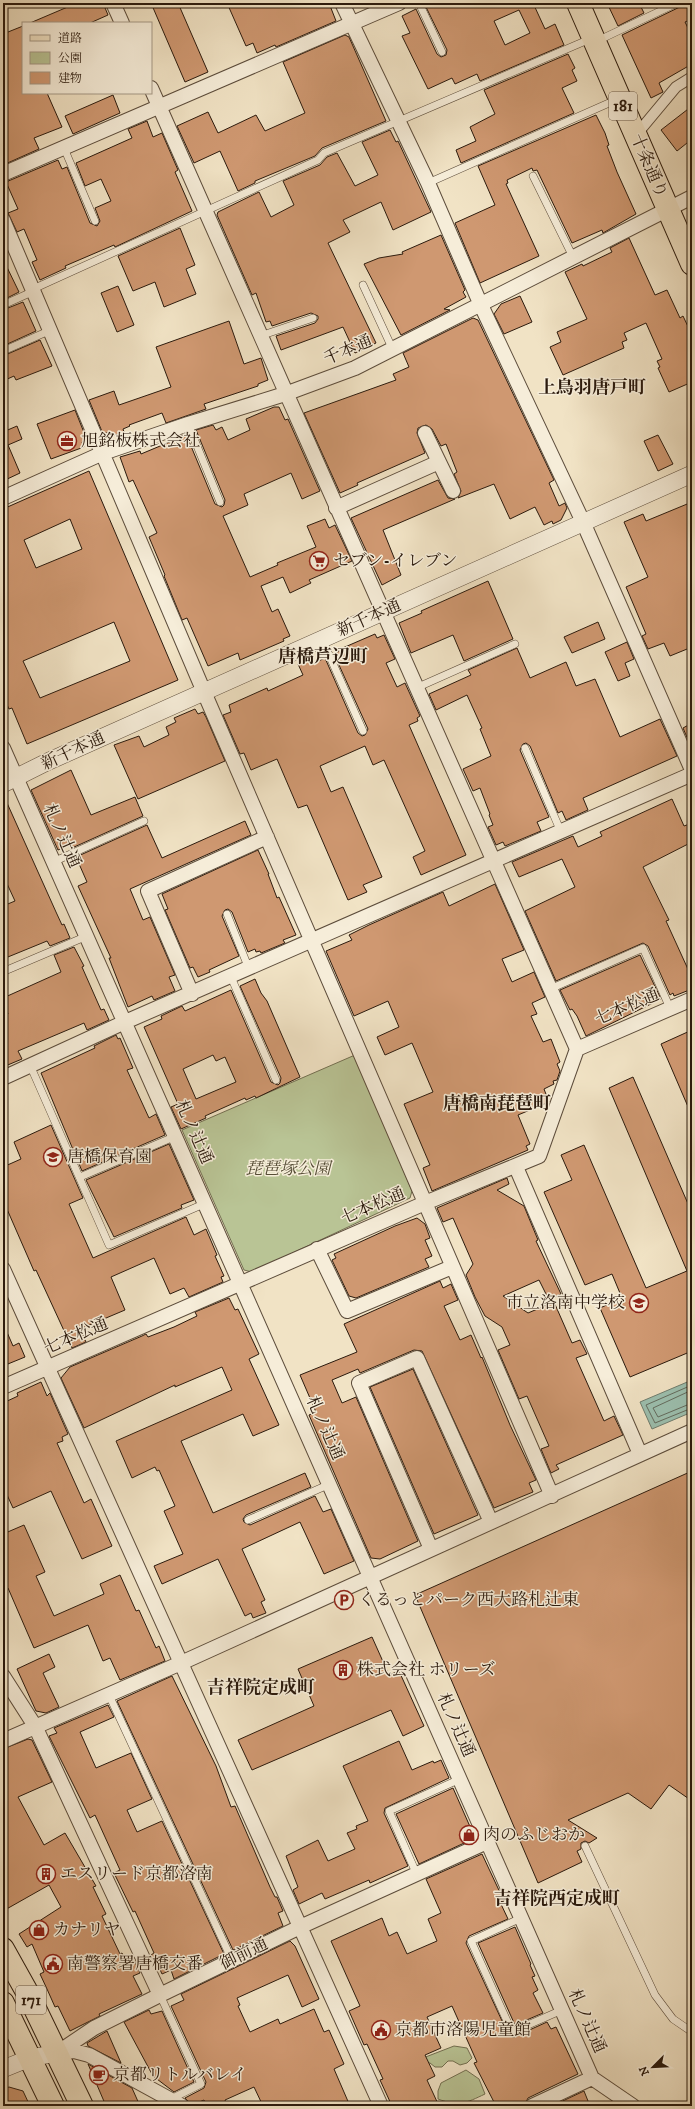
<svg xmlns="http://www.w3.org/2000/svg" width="695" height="2109" viewBox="0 0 695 2109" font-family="'IM FELL DW Pica','Noto Serif JP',serif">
	<rect width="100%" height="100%" fill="#f1e3c5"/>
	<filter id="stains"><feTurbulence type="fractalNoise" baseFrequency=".005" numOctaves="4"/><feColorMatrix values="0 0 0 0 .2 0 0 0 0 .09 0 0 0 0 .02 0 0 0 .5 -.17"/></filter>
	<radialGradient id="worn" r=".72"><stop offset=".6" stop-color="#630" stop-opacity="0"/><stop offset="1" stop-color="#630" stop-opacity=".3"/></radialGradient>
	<path fill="#b9c495" stroke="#726f51" d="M355,1055L412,1191L410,1198L252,1272L244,1270L182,1130Z
		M454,2046L467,2048L472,2058L467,2063L460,2065L453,2061H448L442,2067H435L430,2063H426L423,2058Z
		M466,2070L479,2079L485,2094C466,2103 459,2107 438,2099V2091L441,2083Z"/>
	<path fill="#9cbfae" stroke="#6f7d6e" d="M692,1380V1412L652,1429L640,1402Z"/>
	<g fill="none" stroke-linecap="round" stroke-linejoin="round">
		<path stroke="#646c5e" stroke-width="1" d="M692,1385L646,1405L655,1423L692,1408
			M692,1390L653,1408L658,1417L692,1403"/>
	</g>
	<path fill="#cf9871" stroke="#2b1a0d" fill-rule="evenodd" d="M77,3H103L108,15L90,23H30Z
		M151,3H178L208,72L185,82Z
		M227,3H329L336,21L276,47L275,45L257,53L253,43L246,46Z
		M429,3H533L545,29L555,24L564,45L480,81L477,74L455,84L452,78L428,89L402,36L410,33L402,16L416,9L437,54L441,57L446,55L447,50L425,5ZM519,10L530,33L505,45L494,21Z
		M607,3H639L644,13L618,26Z
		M688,3H692V19L685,22L692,36V64L659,83L663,92L651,98L622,35Z
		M23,26V93H47L62,127L34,138L39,149L3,165V34Z
		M345,35L349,37L386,121L322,148L315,156L255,181V183L238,191L220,151L194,163L177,126L208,112L218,133L256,115L265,131L305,113L283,62Z
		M568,54L575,68L572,70L577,81L562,88L574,113L461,163L456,150L476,141L470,127L495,114L484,90Z
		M113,95L120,113L73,134L65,116Z
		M692,106V139L677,151L661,130Z
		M596,115L605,133L609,145L607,146L617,172L636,214L603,233L602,230L572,243L537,170L533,171L532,168L507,180L508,183L506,184L539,256L480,283L455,223L495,205L478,166Z
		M147,121L153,137L162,133L178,170L175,172L192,211L115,247L114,245L65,266L66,268L40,280L32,262L37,260L24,229L17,232L8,213L18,209L6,182L58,160L62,169L67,167L90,223L97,226L100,221L95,208L111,201L101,179L85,186L76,163L132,138L128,129Z
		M390,130L396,142L398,141L431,212L393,230L381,202L343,220L350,232L328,243L376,343L355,353L343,327L281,350L276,336L315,323L318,319V316L311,313L272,326L270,321L266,322L256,293L252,295L217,215L218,212L259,192L271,217L294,205L283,181L320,165L327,157L337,153L355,186L378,175L362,142Z
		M180,228L195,265L186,269L196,294L164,307L155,282L133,291L118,256Z
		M441,235L465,290L463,292L466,297L444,309L450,310L401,335L364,264L379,258L403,254L402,252Z
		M629,238L655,295L667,290L680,318L683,316L692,335V382L669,392L658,368L660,367L657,361L662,359L646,323L624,333L627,340L622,342L624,348L563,375L550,347L561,342L557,332L587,319L565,272L582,264L583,266L612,252L610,248Z
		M3,259L19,292L3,300Z
		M118,286L134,325L117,332L101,293Z
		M520,296L532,322L504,334L494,314L501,304Z
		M23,302L36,331L3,346V310Z
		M473,318L478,320L554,480L549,483L559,506L565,503L567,508L561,520L553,524L552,521L544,525L535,507L510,519L494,484L458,498L461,491L454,474L457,472L446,444L441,446L432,429L426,425L418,428L417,433L425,453L357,483L358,485L340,493L304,413L396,380L393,374L409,367L403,353Z
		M229,321L244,364L261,358L268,380L258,384V386L204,404L206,409L166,423L162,413L129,425L130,426L123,429L124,432L112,436L110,432L103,434L89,400L114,391L119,405L171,387L156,347Z
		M40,340L52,366L16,380L14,376L3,381V356Z
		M274,407H279L285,420L288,419L320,491L302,499L291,473L244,494L248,505L223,516L250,577L278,565L277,563L316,547L307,526L325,519L329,528L335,525L352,561L309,580L311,583L290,593L283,577L261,586L272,612L278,609L290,636L283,639L284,641L240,660L238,653L208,666L187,618L182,620L164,576L165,575L149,537L157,533L133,480L129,482L120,457L140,451L141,454L172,441L171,439L186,434L215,504L222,507L224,505L225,500L196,430L213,425L216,430L222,427L228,440L250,430L246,419Z
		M75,410L87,440L82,442L84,447L51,459L37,424Z
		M17,426L22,439L8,445L20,473L3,481V432Z
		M658,435L673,464L658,471L644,441Z
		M89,471L178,680L27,744L12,708L9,709L3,696V509ZM70,519L82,549L36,568L24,540ZM114,622L130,661L40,698L23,661Z
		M438,480L448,498L455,499L383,530L401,575L382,585L351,518Z
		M692,502V647L670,656L664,643L648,649L642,636L646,634L626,587L648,577L624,522L643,514L646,521Z
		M488,581L513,639L464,661L453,635L411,653L399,623L422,613L421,611Z
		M598,622L605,639L572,653L564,637Z
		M375,634L377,638L384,635L395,659L386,663L397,687L405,683L420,716L417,718L418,721L409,725L466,855L421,875L413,857L425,851L384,760L373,765L365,746L320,766L331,792L343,787L382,877L363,885L367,892L348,900L307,805L298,808L277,759L251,770L244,753L240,754L223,715L231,712L229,705L267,688L268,691L303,675L298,664L310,659L312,664L325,658L358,733L362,736L365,735L368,729L334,654L339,651L338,650Z
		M627,642L634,659L625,663L630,676L618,681L605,652Z
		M517,648L530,678L566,662L576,686L595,679L620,737L660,719L677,756L583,798L588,810L566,820L562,811L558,813L530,746L526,743L523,744L520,750L549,817L537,822L541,831L505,846L503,842L496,845L488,827L493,825L489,815L490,814L480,788L473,791L463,769L491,756L480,729L482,728L467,695L436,710L429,694L471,675L468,670Z
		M195,709L198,714L203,712L206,717L225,761L138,799L114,745L139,736L144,747L169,735L166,727L176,722L174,718Z
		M692,723V741L689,742L683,728Z
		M71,770L91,815L135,797L143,816L72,848L70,845L58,850L31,790Z
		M3,794L56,912L62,925L64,924L70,938L50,946L47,941L3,959V906L15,901L3,875Z
		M672,799L684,826L692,823V842L643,867L669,920L666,921L692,978V989L674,996L673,993L670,995L648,946L643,943L556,981L525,911L575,887L562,859L519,877L512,862L573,836L578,847L602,836L600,832Z
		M245,821L251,835L130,889L143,920L150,917L175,975L169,977L175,991L154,1000L152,996L128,1007L109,958H111L78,886L87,882L76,857L147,825L162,858Z
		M258,850L269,874H268L277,898L279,897L296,935L283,940L285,943L261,953L260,951L256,952L255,949L248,952L232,912L228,909L225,910L222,916L239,956L209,970L210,972L198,977L193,967L190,968L165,910L168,909L162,894Z
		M495,884L524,950L502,959L512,982L534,972L545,997L532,1003L537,1014L531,1016L543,1042L551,1039L560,1062L557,1064L560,1071L557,1080L553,1081L554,1084L544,1089L549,1102L518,1115L530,1144L526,1146L528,1150L432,1191L423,1168L430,1165L404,1104L433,1092L412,1043L385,1055L377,1037L399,1027L388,1001L354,1016L326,951L352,940L349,935L369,925L443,892L449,906Z
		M74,947L84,966L82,967L101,1010L104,1009L109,1020L87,1030L84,1023L18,1051L22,1059L3,1067V1017L8,1014L3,998L61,972L54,955Z
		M640,955L661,999L586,1036L577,1016L572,1009L570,1010L560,990Z
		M255,979L261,993L267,1001L300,1077L256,1098L255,1096L246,1100L245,1098L205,1116L206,1118L181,1129L171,1107L178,1104L144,1027L162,1019L161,1016L182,1006L185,1011L231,990L271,1082L278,1085L280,1083L281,1078L240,986ZM213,1055L216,1061L225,1057L236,1082L196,1099L183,1069Z
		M692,1030V1116L661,1044Z
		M116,1035L118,1039L120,1038L133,1068L127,1070L149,1118L156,1114L165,1135L82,1171L41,1073L95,1048L94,1046Z
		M633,1077L692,1213V1351L630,1377L600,1308L622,1298L612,1274L585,1285L544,1192L572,1180L561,1155L584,1145L646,1288L687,1271L609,1088Z
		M51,1125L83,1198L69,1204L93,1258L186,1217L194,1235L206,1229L217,1255L215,1256L224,1276L221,1277L223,1282L189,1297L184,1288L170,1294L154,1258L111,1277L125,1310L80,1329L86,1342L72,1348L36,1270L34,1271L3,1200V1167L21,1159L14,1142Z
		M169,1144L194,1200L181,1205L182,1208L114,1237L86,1180Z
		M507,1178L509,1184L497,1190L524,1206L538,1240L536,1241L561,1294L549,1300L539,1280L503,1296L528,1313L554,1302L572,1343L580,1340L587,1354L576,1358L604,1421L614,1416L623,1435L556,1465L559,1469L551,1473L541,1449L549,1446L527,1396L519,1399L498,1350L510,1345L502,1327L485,1316L475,1297L466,1275L473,1264L453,1218L443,1222L437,1208Z
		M417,1218L425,1224L430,1238L425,1240L432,1256L425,1259L429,1267L356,1298L349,1296L332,1260L336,1258L334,1254L395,1226Z
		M440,1281L443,1288L451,1284L458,1300L444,1306L460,1340L471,1335L481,1358L482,1357L510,1425L536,1480L529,1483L533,1492L494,1508L422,1351L414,1350L360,1373L358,1369L332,1380L342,1403L356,1397L418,1541L380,1559L371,1558L309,1415L316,1412L300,1375L357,1352L344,1324Z
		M229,1298L235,1310L238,1309L259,1354L249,1359L279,1425L253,1436L243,1414L181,1441L213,1513L305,1473L311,1487L246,1515L243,1519L244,1522L250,1525L315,1496L323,1512L331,1509L354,1561L324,1574L300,1522L242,1549L265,1600L261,1602L266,1613L253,1618L251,1613L245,1616L218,1559L162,1584L154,1566L183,1554L164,1511L175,1506L159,1470L157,1471L155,1467L132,1478L116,1441L232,1390L222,1367L175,1387V1385L84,1428L61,1378L70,1367L142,1336L146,1334L148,1337L174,1327L197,1316L195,1312Z
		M3,1323L13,1346L19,1343L25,1357L3,1366Z
		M413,1369L478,1515L434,1534L370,1387Z
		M41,1382L47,1396L50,1393L68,1434L62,1437L63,1441L57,1443L84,1503L91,1499L112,1546L82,1559L51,1491L13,1508L3,1486V1437L7,1435L3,1426V1403L18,1396L17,1393Z
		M692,1471V1801L669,1785L651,1809L628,1793L568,1820L597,1838L589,1843L585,1841L581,1843V1849L577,1851L582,1862L538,1883L415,1595Z
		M24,1525L45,1572L36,1576L54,1616L104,1594L100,1584L120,1575L136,1611L139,1610L156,1648L159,1646L165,1661L120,1680L110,1658L103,1661L88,1625L34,1648L8,1588L3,1590V1534Z
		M372,1637L389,1675L399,1671L424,1726L403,1736L391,1710L252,1770L238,1740L314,1706L298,1669Z
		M49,1654L55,1667L43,1673L59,1707L46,1713L36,1711L17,1669Z
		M172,1676L216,1766L231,1807L235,1806L270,1887L275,1897H277L283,1911L278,1913L283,1926L233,1950L117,1701Z
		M108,1705L114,1717L80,1732L96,1768L131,1753L152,1799L127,1810L137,1832L162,1821L224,1954L174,1979L171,1970L162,1974L158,1965L156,1966L151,1955L154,1953L135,1911L133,1912L114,1873L120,1870L95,1815L90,1818L49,1736L57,1733L54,1728Z
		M28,1739L32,1740L52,1782L18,1797L44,1845L65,1833L96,1886L93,1887L106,1914L102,1916L120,1954L122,1953L128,1965L135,1962L140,1973L133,1976L142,1994L99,2014L100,2016L70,2031L58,2006L55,2007L47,1989L40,1974L44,1972L32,1944L27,1947L19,1934L61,1907L49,1885L3,1911V1749Z
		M399,1741L412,1770L433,1761L434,1763L441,1760L449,1778L385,1808L384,1813L408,1866L370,1883L369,1880L325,1899L322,1893L299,1904L293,1890L298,1887L286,1856L318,1840L328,1861L355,1849L347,1833L357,1829L356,1826L368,1821L343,1766Z
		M453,1788L475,1838L419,1864L396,1814Z
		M482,1854L504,1901L500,1902L508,1919L469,1936L466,1943L509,2036L514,2037L547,2022L551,2029L556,2027L578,2074L528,2098L524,2106H496L474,2063L477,2062L452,2006L427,2017L441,2048L425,2055L435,2076L427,2080L439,2106H392L380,2080L383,2079L367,2044L364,2045L349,2011L360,2006L331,1941L382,1918L389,1936L397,1932L407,1954L437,1941L428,1919L441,1913L426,1879Z
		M515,1927L531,1964L530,1965L535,1976L532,1977L538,1990L533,1993L543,2013L515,2025L478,1943Z
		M290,1941L295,1946L319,1999L302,2007L288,1975L237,1998L240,2005L238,2006L250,2032L278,2019L280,2024L314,2009L324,2032L329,2030L344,2064L334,2069L350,2106H263L254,2087L225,2100L227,2106H207L204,2100L192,2105L185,2098L204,2088L206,2082L171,2006L184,2000L181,1994Z
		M149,2010L151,2014L162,2011L194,2082L174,2092L153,2076L124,2022Z
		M107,2031L121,2063L88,2046L87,2043Z
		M88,2064L132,2088L140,2106H106Z
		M9,2087L23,2091L30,2106H3V2089Z
		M584,2091L590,2106H552Z"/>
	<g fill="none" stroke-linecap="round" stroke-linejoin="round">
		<defs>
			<path id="service" d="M419,3L442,52
				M597,41L677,3
				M64,148L95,221
				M533,176L573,257
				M428,183L618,99
				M363,285L393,350
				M33,289L318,160L324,153L590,39
				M3,305L34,291
				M260,336L313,318
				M3,351L51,330
				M188,424L220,502
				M322,639L363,731
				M416,688L515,644
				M525,748L561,832
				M53,862L144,821
				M227,914L249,969
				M7,970L87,936
				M231,977L276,1080
				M550,989L643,948L670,1008
				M30,1065L109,1245L206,1203
				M80,1177L176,1136
				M248,1520L330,1484
				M109,1695L232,1960
				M585,1846L655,1995L673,2019L692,2032
				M417,1875L389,1811L460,1779
				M521,1918L471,1941L512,2032L562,2010
				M160,1995L201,2084L171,2099"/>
			<path id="pedestrian" d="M636,135L676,87L692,77"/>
			<path id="minor" d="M113,3L122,23
				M342,3L428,183L480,303L583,522L692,770
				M151,88L577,1049
				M3,174L399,3
				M3,220L204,692L552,1496
				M425,433L453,491
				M3,498L103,453L188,424L285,394L355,368L692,197
				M336,508L439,462
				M3,748L592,2078L633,2106
				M192,994L148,891L267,837
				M3,1078L125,1022L692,774
				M516,1167L640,1454
				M317,1249L347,1311L452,1267
				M3,1269L381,2106
				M3,1387L425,1203L539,1156L577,1049L692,999
				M431,1549L359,1383L417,1358L491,1522
				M3,1676L35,1726L160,1995
				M3,1741L181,1663L692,1431
				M57,2053L94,2028L160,1995L300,1927L487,1842
				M59,2053L74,2051L89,2055L182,2106
				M532,2106L592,2078"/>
			<path id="tertiary" d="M3,784L47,762L692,474
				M3,2069L30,2058L57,2053"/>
			<path id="primary" d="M578,3L692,264"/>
			<path id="trunk" d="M3,1949L27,1992L82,2106
				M3,2003L53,2106"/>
		</defs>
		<use href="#service" stroke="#5c4c3b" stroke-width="8"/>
		<use href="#pedestrian" stroke="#5c4c3b" stroke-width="12"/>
		<use href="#minor" stroke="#5c4c3b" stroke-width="16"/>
		<use href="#tertiary" stroke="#5c4c3b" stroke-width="18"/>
		<use href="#primary" stroke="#2b1a0d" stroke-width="24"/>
		<use href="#trunk" stroke="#2b1a0d" stroke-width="24"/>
		<use href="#service" stroke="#f6edd9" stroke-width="7"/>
		<use href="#pedestrian" stroke="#f6edd9" stroke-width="10"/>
		<use href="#minor" stroke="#f6edd9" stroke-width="14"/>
		<use href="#tertiary" stroke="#f6edd9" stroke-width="17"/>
		<use href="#primary" stroke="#f1e3c5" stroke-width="22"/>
		<use href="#trunk" stroke="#f1e3c5" stroke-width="22"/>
	</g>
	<defs>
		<symbol id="office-ring" viewBox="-11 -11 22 22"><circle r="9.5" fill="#f6edd9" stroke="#8f2418" stroke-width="1.5"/><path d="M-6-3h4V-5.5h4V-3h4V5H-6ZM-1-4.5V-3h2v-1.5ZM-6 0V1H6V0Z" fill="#8f2418"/></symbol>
		<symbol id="supermarket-ring" viewBox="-11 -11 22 22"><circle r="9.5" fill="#f6edd9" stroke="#8f2418" stroke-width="1.5"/><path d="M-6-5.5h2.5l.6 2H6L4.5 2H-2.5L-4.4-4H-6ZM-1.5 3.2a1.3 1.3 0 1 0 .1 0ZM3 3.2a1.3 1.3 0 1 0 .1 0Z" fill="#8f2418"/></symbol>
		<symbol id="school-ring" viewBox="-11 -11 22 22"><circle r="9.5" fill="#f6edd9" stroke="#8f2418" stroke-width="1.5"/><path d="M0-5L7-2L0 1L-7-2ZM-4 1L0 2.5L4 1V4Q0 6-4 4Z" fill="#8f2418"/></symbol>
		<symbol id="parking-ring" viewBox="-11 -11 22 22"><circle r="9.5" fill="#f6edd9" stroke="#8f2418" stroke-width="1.5"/><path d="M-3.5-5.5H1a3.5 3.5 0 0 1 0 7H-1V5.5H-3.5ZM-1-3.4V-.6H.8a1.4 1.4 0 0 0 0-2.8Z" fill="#8f2418"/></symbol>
		<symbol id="building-ring" viewBox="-11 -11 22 22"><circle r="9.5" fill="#f6edd9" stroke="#8f2418" stroke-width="1.5"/><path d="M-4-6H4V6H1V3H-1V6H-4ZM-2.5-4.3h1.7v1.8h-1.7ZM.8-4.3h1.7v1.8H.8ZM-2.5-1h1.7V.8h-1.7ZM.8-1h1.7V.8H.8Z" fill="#8f2418"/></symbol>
		<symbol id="shop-ring" viewBox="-11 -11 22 22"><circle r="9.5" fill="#f6edd9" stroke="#8f2418" stroke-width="1.5"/><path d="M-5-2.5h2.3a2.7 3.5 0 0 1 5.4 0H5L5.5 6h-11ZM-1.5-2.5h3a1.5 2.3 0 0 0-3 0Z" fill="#8f2418"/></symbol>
		<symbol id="civic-ring" viewBox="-11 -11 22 22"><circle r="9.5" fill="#f6edd9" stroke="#8f2418" stroke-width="1.5"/><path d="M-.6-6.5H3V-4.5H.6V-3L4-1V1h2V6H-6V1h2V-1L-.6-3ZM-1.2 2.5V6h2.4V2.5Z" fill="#8f2418"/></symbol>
		<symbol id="cafe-ring" viewBox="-11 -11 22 22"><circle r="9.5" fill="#f6edd9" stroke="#8f2418" stroke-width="1.5"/><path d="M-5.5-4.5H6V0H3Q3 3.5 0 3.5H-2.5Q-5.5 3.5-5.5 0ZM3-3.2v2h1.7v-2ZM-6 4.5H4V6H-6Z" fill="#8f2418"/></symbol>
	</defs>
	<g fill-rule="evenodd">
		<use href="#office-ring" x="56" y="430" width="22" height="22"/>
		<use href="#supermarket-ring" x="308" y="550" width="22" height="22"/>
		<use href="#school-ring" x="42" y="1146" width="22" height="22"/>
		<use href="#school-ring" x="628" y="1292" width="22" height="22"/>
		<use href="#parking-ring" x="333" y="1589" width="22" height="22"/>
		<use href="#building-ring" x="332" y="1659" width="22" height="22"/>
		<use href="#shop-ring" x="458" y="1824" width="22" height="22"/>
		<use href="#building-ring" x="35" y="1863" width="22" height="22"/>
		<use href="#shop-ring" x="28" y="1919" width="22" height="22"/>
		<use href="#civic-ring" x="42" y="1953" width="22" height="22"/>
		<use href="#civic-ring" x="370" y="2019" width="22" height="22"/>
		<use href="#cafe-ring" x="88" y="2064" width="22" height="22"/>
	</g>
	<g text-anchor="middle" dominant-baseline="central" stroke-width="3" stroke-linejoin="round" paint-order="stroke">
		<g fill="#f6edd9" stroke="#68594a" stroke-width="1">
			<rect x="609" y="92" width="28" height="28" rx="3"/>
			<rect x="16" y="1986" width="30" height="28" rx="3"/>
		</g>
		<g font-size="16" font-weight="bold" fill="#2b1a0d">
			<text x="623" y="106">181</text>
			<text x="31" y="2000">171</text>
		</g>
		<g font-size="17" fill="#2b1a0d" stroke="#f6edd9">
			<text transform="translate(649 166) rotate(67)">十条通り</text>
			<text transform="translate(348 350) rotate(-23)">千本通</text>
			<text transform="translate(369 618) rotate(-24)">新千本通</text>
			<text transform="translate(73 751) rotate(-25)">新千本通</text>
			<text transform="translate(62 836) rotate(66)">札ノ辻通</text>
			<text transform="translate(627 1007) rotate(-23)">七本松通</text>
			<text transform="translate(194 1132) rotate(66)">札ノ辻通</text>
			<text transform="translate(373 1206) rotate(-23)">七本松通</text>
			<text transform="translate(76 1336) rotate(-23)">七本松通</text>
			<text transform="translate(325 1428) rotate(66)">札ノ辻通</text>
			<text transform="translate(456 1725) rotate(66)">札ノ辻通</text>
			<text transform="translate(244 1954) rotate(-26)">御前通</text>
			<text transform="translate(587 2021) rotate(66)">札ノ辻通</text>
		</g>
		<g font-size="17" fill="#2b1a0d" stroke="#f6edd9" text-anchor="start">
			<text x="81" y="441">旭銘板株式会社</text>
			<text x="333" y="561">セブン-イレブン</text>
			<text x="67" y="1157">唐橋保育園</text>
			<text x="625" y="1303" text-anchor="end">市立洛南中学校</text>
			<text x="358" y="1600">くるっとパーク西大路札辻東</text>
			<text x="357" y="1670">株式会社 ホリーズ</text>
			<text x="483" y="1835">肉のふじおか</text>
			<text x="60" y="1874">エスリード京都洛南</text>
			<text x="53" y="1930">カナリヤ</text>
			<text x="67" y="1964">南警察署唐橋交番</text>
			<text x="395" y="2030">京都市洛陽児童館</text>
			<text x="113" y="2075">京都リトルバレイ</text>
		</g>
		<g font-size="17" font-style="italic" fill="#564d36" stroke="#f6edd9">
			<text x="288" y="1169">琵琶塚公園</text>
		</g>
		<g font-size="18" font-weight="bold" fill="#2b1a0d" stroke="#f6edd9">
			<text x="592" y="388">上鳥羽唐戸町</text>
			<text x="323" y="657">唐橋芦辺町</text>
			<text x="497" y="1104">唐橋南琵琶町</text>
			<text x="261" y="1688">吉祥院定成町</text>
			<text x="557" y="1899">吉祥院西定成町</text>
		</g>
	</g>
	<rect width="695" height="2109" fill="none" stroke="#f1e3c5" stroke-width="16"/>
	<rect x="4" y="4" width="687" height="2101" fill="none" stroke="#2b1a0d" stroke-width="2"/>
	<rect x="8" y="8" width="679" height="2093" fill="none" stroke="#2b1a0d"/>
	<rect x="22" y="22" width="130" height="72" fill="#f6edd9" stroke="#a59987"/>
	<rect x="30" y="35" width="20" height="6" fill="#f1e3c5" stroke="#a59987"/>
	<text x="58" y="42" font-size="12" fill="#2b1a0d">道路</text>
	<rect x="30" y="52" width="20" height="12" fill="#b9c495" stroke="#a59987"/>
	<text x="58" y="62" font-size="12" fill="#2b1a0d">公園</text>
	<rect x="30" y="72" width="20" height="12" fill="#cf9871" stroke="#a59987"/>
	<text x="58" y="82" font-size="12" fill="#2b1a0d">建物</text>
	<g transform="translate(653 2067) rotate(246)" stroke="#f6edd9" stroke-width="3" paint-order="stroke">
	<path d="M0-3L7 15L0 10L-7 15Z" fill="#2b1a0d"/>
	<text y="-6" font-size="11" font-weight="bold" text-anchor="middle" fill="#2b1a0d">N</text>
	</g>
	<rect width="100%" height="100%" filter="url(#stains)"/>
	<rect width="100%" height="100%" fill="url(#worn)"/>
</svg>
